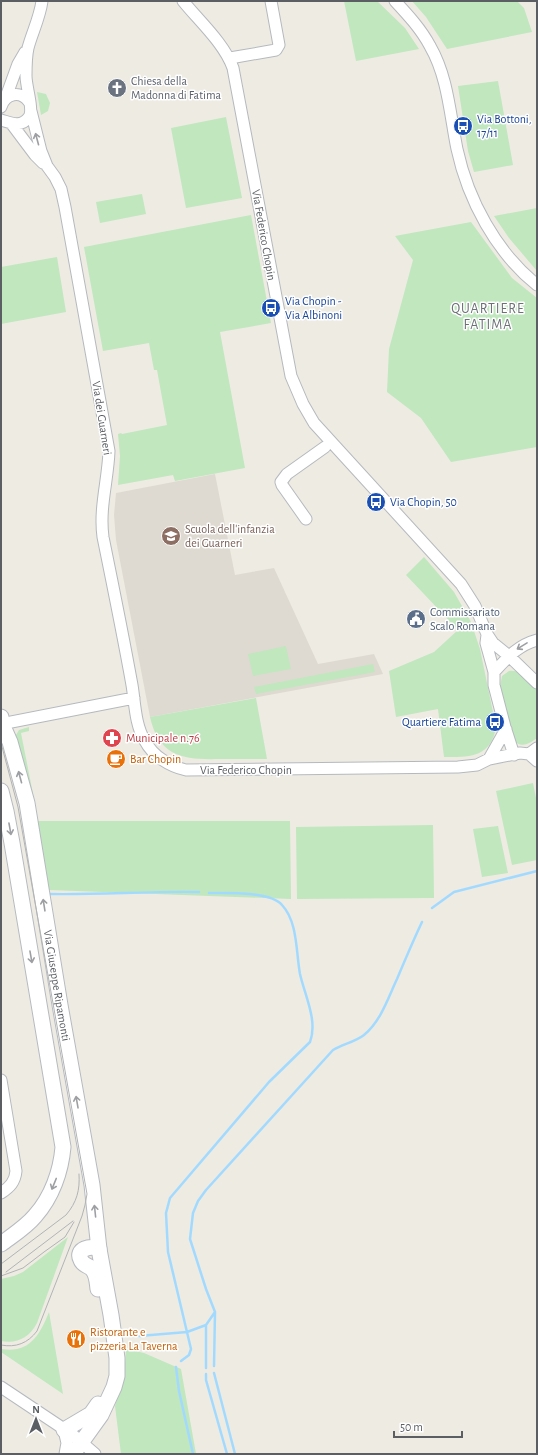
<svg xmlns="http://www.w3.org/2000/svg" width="538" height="1455" viewBox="0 0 538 1455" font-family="'Alegreya Sans',sans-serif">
	<rect width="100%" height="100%" fill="#eeebe3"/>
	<path fill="#dedad1" d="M215,474L235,575L274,568L318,664L374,654L383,674L150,717L116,540L114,515L116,493Z"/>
	<path fill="#c0e7be" d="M344,1H377L405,28L419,49L356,61Z
		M412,1H517L524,8L532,32L447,49L426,17Z
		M498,81L513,165L474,172L468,151L458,86Z
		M37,92L46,94L50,103L48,111L41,115Z
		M226,117L242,198L186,208L171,128Z
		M142,194L146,214L100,223L96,202Z
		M537,208V271L509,238L494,216Z
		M251,215L271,323L220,332L245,468L175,481L173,475L118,485L120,456L118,434L121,433L122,434L167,425L157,370H154L149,343L103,351L84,247Z
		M471,222L512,278L537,298V447L451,462L421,418L387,392L389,349L413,260L395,236Z
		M57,257L66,312L1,324V267Z
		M424,557L454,592L471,622L480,649L496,727C491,758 469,757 444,757L438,709L396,717L389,671L434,652L458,630L406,575Z
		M286,646L291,669L253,676L248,654Z
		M373,664L375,672L256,694L254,687Z
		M509,671C522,669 529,681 537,690V738C529,744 520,749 513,739L500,687L502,676Z
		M256,698L267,759C252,759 236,759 221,759C186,760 159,758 150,717Z
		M29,727V731L21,733L35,804H34L16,735L19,730Z
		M533,783L537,803V860L512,865L496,791Z
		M37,821H290L291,899L49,890Z
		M433,825L434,898L297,899L296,827Z
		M498,826L508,873L482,877L473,829Z
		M68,1237L37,1323C29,1338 17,1344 1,1341V1279L14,1276L23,1272Z
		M49,1312L63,1394L1,1352V1349C29,1354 40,1335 49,1312Z
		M126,1349L144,1353L181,1369L196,1454H121L115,1406L121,1386L125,1365Z"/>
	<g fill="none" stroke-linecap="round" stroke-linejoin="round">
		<path stroke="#a2daff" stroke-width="2.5" d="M49,894C99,895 149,891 199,892
			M432,908L454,892L537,871
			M139,1336L187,1332L206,1325
			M181,1361L189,1355L191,1349L168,1252L166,1213L170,1198L269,1082L310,1042C318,1021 305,996 300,974C296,953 298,922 282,905C271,891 226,893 209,893
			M214,1366L215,1312L206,1289L190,1239L193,1213L198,1201L206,1190L333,1050C343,1044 355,1042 364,1035C381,1021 388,998 397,979C405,960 413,941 422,922
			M176,1367L179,1391L193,1454
			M206,1368V1325L215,1312
			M214,1373L235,1454
			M206,1374V1380L227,1454"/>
		<defs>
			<path id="street" d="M183,1C199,21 224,43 233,68L291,376L303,404L314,423L461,584L475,606L487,634L493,643L509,656L537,683
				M395,1C408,15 421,29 430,46C448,77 450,115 457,149C468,200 496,252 537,285
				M230,58L276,50L279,45L271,1
				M6,97L18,64L25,52
				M1,107C5,93 21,90 29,102
				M31,111L41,151L47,166L55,177L61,189L65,207L109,451C108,480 99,508 103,537C113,586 123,635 132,685C135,703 135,725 145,741C153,756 169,766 186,770L458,767L477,765L489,759L520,753L529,754L537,748
				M1,120C11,123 21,128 29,117C34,110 26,87 26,76C26,67 26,57 28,48C32,33 40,17 42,1
				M11,123L35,155L43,163
				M306,519L282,485L281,482L287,474L325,447
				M487,635L486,643L494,672V685L505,727L514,755
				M494,672C507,658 518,645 537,640
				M1,724L134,698
				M529,754L537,761
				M489,759L506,729
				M1,1080L16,1171C15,1182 10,1187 1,1193
				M1,1387L73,1435L95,1454
				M64,1430L67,1443L65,1454"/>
			<g id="secondary">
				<path id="s1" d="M1,717L2,724L10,742L27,803L60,1005L92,1185L99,1249L111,1315L117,1358V1376L114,1387L101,1415L73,1454"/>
				<path d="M1,791L6,811L12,843L63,1147C61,1171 52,1197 35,1216C26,1227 13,1235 1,1244"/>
				<path d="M98,1289C97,1281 97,1273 91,1268C87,1265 83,1265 81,1260C75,1249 91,1245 99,1249"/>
				<path d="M64,1430L91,1414L98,1404"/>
			</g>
		</defs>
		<use href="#street" stroke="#b5b9be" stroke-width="13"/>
		<use href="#secondary" stroke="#b6bac0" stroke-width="17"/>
		<use href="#street" stroke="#fff" stroke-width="11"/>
		<use href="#secondary" stroke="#fff" stroke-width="15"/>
		<path stroke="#b2b3b4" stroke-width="1" d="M1,743L18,807L87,1194L85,1205L82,1216L37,1331C28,1343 16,1348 1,1345
			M1,1264L66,1215C77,1202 80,1190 79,1174
			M6,1272L73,1221
			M1,1276L23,1268L44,1252L65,1237L74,1222"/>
	</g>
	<defs><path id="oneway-shaft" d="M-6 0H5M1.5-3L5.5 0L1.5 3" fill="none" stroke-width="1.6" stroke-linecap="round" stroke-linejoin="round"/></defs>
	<g stroke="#9d9fa2">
		<use href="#oneway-shaft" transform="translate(37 139) rotate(-105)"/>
		<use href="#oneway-shaft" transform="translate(522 646) rotate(148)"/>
		<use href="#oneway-shaft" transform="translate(20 777) rotate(-105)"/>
		<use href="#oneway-shaft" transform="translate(10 829) rotate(80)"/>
		<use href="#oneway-shaft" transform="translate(44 905) rotate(-99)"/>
		<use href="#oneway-shaft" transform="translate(31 957) rotate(80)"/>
		<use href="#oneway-shaft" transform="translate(77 1102) rotate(-100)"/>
		<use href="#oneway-shaft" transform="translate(54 1184) rotate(112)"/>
		<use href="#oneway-shaft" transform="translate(95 1211) rotate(-96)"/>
	</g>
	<defs>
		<symbol id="church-disc" viewBox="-11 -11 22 22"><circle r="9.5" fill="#6b7280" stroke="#fff"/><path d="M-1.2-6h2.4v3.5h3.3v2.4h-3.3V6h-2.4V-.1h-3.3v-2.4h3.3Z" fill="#fff"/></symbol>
		<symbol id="bus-disc" viewBox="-11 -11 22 22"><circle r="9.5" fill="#1a4fb4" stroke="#fff"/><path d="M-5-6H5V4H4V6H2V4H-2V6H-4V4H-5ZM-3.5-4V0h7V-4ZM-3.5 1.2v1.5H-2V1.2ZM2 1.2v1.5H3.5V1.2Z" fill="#fff"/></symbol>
		<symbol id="school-disc" viewBox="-11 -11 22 22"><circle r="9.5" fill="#8d6e63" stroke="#fff"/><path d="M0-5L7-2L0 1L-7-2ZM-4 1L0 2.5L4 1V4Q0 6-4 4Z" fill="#fff"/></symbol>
		<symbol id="civic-disc" viewBox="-11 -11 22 22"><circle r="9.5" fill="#5c6f8a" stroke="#fff"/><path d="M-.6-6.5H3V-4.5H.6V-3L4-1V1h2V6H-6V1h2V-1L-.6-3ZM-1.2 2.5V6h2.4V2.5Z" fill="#fff"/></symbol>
		<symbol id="pharmacy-disc" viewBox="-11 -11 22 22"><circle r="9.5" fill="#e0444e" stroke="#fff"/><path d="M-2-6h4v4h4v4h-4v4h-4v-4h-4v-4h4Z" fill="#fff"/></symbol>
		<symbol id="cafe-disc" viewBox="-11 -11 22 22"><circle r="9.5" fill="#e8710a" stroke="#fff"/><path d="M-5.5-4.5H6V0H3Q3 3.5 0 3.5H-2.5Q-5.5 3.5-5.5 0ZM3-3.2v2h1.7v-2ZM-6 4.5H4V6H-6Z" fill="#fff"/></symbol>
		<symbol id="restaurant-disc" viewBox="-11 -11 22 22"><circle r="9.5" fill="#e8710a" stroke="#fff"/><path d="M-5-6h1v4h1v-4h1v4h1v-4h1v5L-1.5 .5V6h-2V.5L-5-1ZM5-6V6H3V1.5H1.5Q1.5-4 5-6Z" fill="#fff"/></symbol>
	</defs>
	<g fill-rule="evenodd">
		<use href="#church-disc" x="106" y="77" width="22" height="22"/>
		<use href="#bus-disc" x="452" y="115" width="22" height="22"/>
		<use href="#bus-disc" x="260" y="297" width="22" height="22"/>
		<use href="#bus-disc" x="365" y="491" width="22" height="22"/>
		<use href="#school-disc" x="160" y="525" width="22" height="22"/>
		<use href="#civic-disc" x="405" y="608" width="22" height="22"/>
		<use href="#bus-disc" x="484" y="711" width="22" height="22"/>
		<use href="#pharmacy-disc" x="101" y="727" width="22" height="22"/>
		<use href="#cafe-disc" x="105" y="748" width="22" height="22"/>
		<use href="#restaurant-disc" x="65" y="1328" width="22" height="22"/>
	</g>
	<g text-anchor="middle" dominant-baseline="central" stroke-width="3" stroke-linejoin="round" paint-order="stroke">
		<g font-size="12" fill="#5b616d" stroke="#fff" text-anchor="start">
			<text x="131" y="81">Chiesa della<tspan x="131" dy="14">Madonna di Fatima</tspan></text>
		</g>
		<g font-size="12" fill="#164399" stroke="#fff" text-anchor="start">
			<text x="477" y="119">Via Bottoni,<tspan x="477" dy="14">17/11</tspan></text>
			<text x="285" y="301">Via Chopin -<tspan x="285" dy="14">Via Albinoni</tspan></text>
			<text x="390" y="502">Via Chopin, 50</text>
			<text x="481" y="722" text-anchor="end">Quartiere Fatima</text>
		</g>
		<g font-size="12" fill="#5b5f64" stroke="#fff">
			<text transform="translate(264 235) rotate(80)">Via Federico Chopin</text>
			<text transform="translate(102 418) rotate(81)">Via dei Guarneri</text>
			<text x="246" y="770">Via Federico Chopin</text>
			<text stroke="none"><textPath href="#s1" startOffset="275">Via Giuseppe Ripamonti</textPath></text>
		</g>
		<g font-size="12" fill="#785e54" stroke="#fff" text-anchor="start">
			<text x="185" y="529">Scuola dell'infanzia<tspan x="185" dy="14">dei Guarneri</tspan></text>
		</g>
		<g font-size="12" fill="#4e5e75" stroke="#fff" text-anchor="start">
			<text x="430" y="612">Commissariato<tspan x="430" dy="14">Scalo Romana</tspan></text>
		</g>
		<g font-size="12" fill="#be3a42" stroke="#fff" text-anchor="start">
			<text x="126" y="738">Municipale n.76</text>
		</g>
		<g font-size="12" fill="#c56008" stroke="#fff" text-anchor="start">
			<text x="130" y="759">Bar Chopin</text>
			<text x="90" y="1332">Ristorante e<tspan x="90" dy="14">pizzeria La Taverna</tspan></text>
		</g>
		<g font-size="14" letter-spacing="1" fill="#6c7176" stroke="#fff">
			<text x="488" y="309">QUARTIERE<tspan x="488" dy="16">FATIMA</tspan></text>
		</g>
	</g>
	<rect width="538" height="1455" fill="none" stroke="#5b5f64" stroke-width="4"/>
	<g transform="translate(36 1419)" stroke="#ffffff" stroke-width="3" paint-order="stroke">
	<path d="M0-3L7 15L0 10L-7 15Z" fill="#5b5f64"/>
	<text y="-6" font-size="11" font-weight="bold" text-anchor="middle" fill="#5b5f64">N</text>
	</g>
	<path d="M394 1431v6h68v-6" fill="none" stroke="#5b5f64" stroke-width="2"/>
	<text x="400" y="1431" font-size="12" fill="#5b5f64" stroke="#ffffff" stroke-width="3" paint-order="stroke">50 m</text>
</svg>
